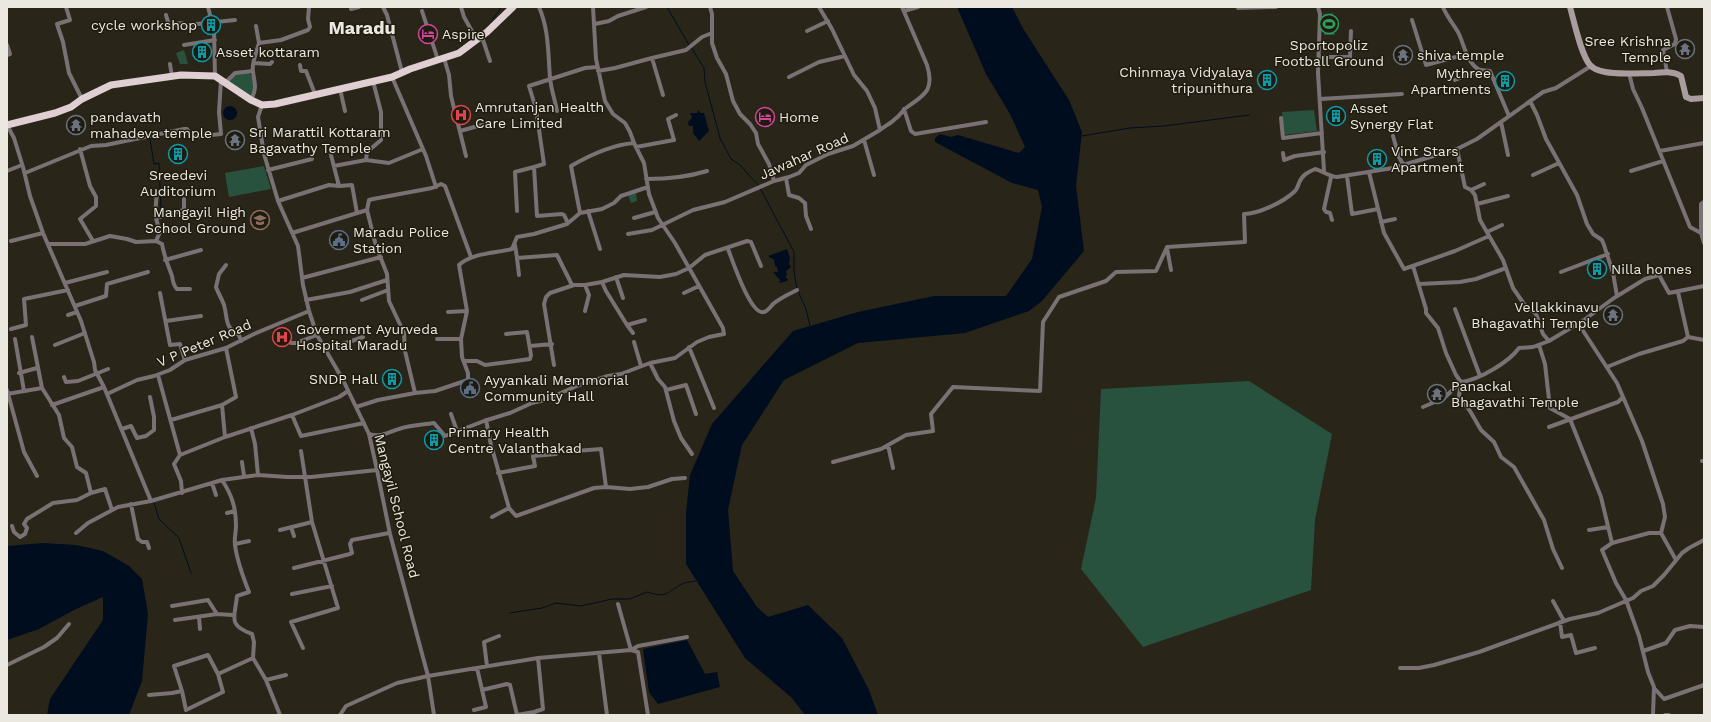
<svg xmlns="http://www.w3.org/2000/svg" width="1711" height="722" viewBox="0 0 1711 722" font-family="'Work Sans',sans-serif">
	<rect width="100%" height="100%" fill="#292519"/>
	<path fill="#28523e" d="M1333,13L1335,35H1324L1323,14Z
		M184,50L188,64H180L176,53Z
		M248,72C257,80 255,86 251,96L229,82V80L237,74Z
		M1314,110L1317,131L1284,135L1282,112Z
		M264,166L271,189L229,197L225,173Z
		M636,192L637,201L631,203L628,195Z
		M1249,381L1332,434L1315,520L1311,590L1143,647L1081,569L1096,498L1101,389Z"/>
	<path fill="#000d1e" d="M957,7H1012L1024,30L1069,100L1082,132L1076,186L1084,251L1042,301L1029,311L965,333L858,343L784,380L742,445L728,510L733,571L757,607L768,617L808,605L842,638L869,690L878,715H805L792,698L745,658L686,564V513L690,475L712,424L793,331L858,312L934,296H1006L1032,259L1042,207L1038,190L1012,183L935,142V138L940,134L951,137L958,135L1019,153L1025,147L1010,114L986,74Z
		M223 113a7 7 0 1 1 14 0a7 7 0 1 1-14 0Z
		M698,110L701,113H704L709,131L699,141L693,133V126H689L688,122L692,118L690,113H697Z
		M787,249L790,258L789,264L791,267L786,271L787,275L785,277L788,279L787,281L779,283L780,280L773,272H778L777,267L775,266L774,260L768,256Z
		M43,543L76,545L103,551L129,566L142,579L148,614L142,681L129,715H47L50,699L103,620V597L74,610L39,629L7,640V546Z
		M687,640L705,674L717,672L720,687L658,704L649,692L643,649Z"/>
	<g fill="none" stroke-linecap="round" stroke-linejoin="round">
		<path stroke="#000d1e" stroke-width="1" d="M667,7L689,45
			M493,19L500,9L499,7
			M691,47L704,68L705,82L720,138L731,159L740,165L758,185
			M1082,136L1130,128L1164,126L1249,115
			M150,139L154,164L159,163L161,208
			M760,188L794,252V272L797,288
			M798,291L806,309L810,326
			M154,503L159,519L179,538L191,573
			M510,613L542,608L556,603L581,606L612,599H630L647,592C667,598 664,594 680,585C684,582 691,582 696,581"/>
		<path stroke="#797173" stroke-width="4" d="M66,7L70,20L57,24L63,42L69,73L82,99
			M208,7L214,30L215,76
			M383,7L387,15L402,72
			M461,7L464,17L477,40
			M539,7C549,30 548,53 550,78C551,89 555,100 557,111
			M710,7L712,14V43L717,58L726,74L733,101L740,114L750,124L756,133L758,144L769,164L774,181
			M1318,7L1320,14L1318,73L1324,171
			M1443,7C1447,17 1454,25 1459,34C1464,45 1467,62 1478,69C1482,71 1486,70 1490,71L1509,116
			M1667,7L1676,39L1675,44L1663,50L1667,72
			M1238,8L1276,7
			M351,9L359,7
			M422,11L438,60
			M904,11L918,7
			M166,15L169,25L182,23L187,25L235,20
			M1412,20L1426,65L1467,54
			M595,24L609,21L618,16L646,7
			M256,26L259,43
			M807,31L828,21
			M482,37L490,61
			M7,45L10,54L7,55
			M184,45L215,40
			M1319,57H1350L1351,31
			M444,58L449,75L451,96L466,156
			M254,63L270,64L272,62
			M170,64L172,77
			M300,65L301,71H306L315,94
			M598,71L615,68L652,58
			M1629,73L1633,89L1642,108L1690,227L1701,233L1704,243
			M392,77L426,156L436,187
			M789,77L819,62L845,56
			M1455,80L1480,70
			M225,83L235,73L253,71
			M340,89L345,111
			M663,95L652,58L686,50L702,37L712,33
			M1320,99L1402,94
			M251,100C257,88 255,85 253,72C251,64 257,51 259,43L281,40L308,30L310,27L308,19L309,7
			M1530,101L1537,115L1546,139L1577,195L1587,224L1593,234L1602,240L1604,245L1613,273L1617,296
			M262,105L258,117L264,154L278,201L298,246L303,285L309,311L317,335L343,380L369,434L377,470L390,534L428,676L434,715
			M904,109L911,131L915,134L986,122
			M1281,118L1283,138L1322,133
			M1501,122L1508,155
			M7,125L14,138L23,167L30,196L43,233L81,321L94,362L95,370L104,387L151,501
			M880,130C885,126 891,123 895,119C900,116 902,111 906,108C924,95 935,91 927,65L902,7
			M460,131L489,123
			M1393,136L1399,157L1404,166
			M864,140L874,175
			M636,147L674,140L668,119L676,115
			M80,149L90,186L96,197V206L80,219L93,241
			M1660,151L1704,143
			M1283,153L1284,160L1295,156L1324,152
			M331,155L339,186L352,185L357,213
			M366,160L367,152L381,140V112L373,81
			M334,166L366,160L389,163L423,149
			M534,167L544,164L536,109L529,86L585,68L597,67
			M268,170L312,159
			M7,171L22,165
			M1631,171L1663,161
			M1369,172L1384,233L1404,269L1455,251L1489,236
			M25,173L91,146L106,145L184,129H187L192,137L221,134L219,112L221,80
			M1533,175L1559,163
			M1347,176L1352,214L1378,209
			M1331,177L1324,209L1326,212L1330,213L1332,220
			M786,178L789,195L799,198L805,203L806,216L811,229
			M646,179C666,179 688,177 707,171
			M1471,190L1484,184
			M278,201L329,185L339,186
			M1477,204L1508,196
			M367,210L369,200L373,199L432,188L441,184L445,186L471,257
			M517,211L515,172L534,167L537,216L562,214L564,215L568,223
			M588,211L600,249
			M580,213L571,166C590,155 611,145 634,143
			M156,218L184,210V199
			M634,218L655,212
			M1381,222L1395,219
			M160,232L181,228
			M1487,232L1502,225
			M292,233L367,210L376,246L387,274L389,301L404,333L405,351L415,393L435,391L468,380V373L462,357L461,339L467,311L459,265C472,253 495,253 512,249L517,237L534,234L567,224L580,213L602,209L614,203L621,196L648,187
			M1701,233V204L1704,202
			M628,234L652,230L693,210L725,202L774,181L789,177L799,173L806,165L828,154L853,146L880,130L875,108L867,91L854,75L832,29L819,7
			M11,241L43,233
			M156,241L160,232L155,215L157,191
			M48,244H85L110,236L127,239L136,242L156,241L162,244C164,256 168,265 172,276C173,281 173,285 177,289H190
			M515,245L517,258L557,255L572,285
			M1167,248L1171,270
			M728,249C732,259 751,317 764,312C768,311 771,306 773,304C780,298 789,294 797,290
			M517,258L519,275
			M165,260L201,250
			M226,265L219,274L216,287C218,293 222,299 224,305C228,319 224,327 239,335L241,341
			M1413,266L1426,309V313L1438,328L1446,353L1456,375L1461,382C1479,380 1509,362 1519,348L1533,347L1549,341L1584,320L1614,298L1645,279L1659,275L1669,293L1704,286
			M1561,272L1608,254
			M616,277L623,298
			M302,278L381,257
			M602,282L606,291L627,325L633,333
			M65,283L107,272
			M1419,284L1460,282L1476,279L1506,268
			M585,285L589,295L585,311
			M1678,292L1688,337
			M160,293L170,345L180,344L185,360
			M684,293L699,286
			M306,300L350,292L387,280
			M362,300L388,290
			M75,306L106,296L107,284L148,272
			M1455,309L1480,376
			M448,312L467,311
			M68,315L77,312
			M166,321L201,316
			M1578,323L1617,383L1642,441L1663,504L1665,517L1661,533L1676,560
			M627,325L645,320
			M11,329L26,325L24,299L68,290
			M32,337L42,388
			M15,339L24,391
			M437,339H461
			M1549,341L1543,334L1536,314L1524,304L1513,288L1503,260L1480,220L1475,195L1471,190L1465,187L1457,149L1477,139L1543,92L1556,88L1591,66
			M634,342L641,366
			M291,343H296L317,335
			M55,345L85,333
			M1539,345L1545,364L1550,408L1570,419L1601,497L1612,543L1602,550L1616,583L1626,600L1639,636L1648,672L1654,687L1653,715
			M530,346L552,344
			M689,347L714,408
			M326,350L363,337
			M464,361H477L485,365L530,359L531,355L527,332L506,334
			M650,363L658,379L665,387L674,421L681,438L692,454
			M554,365L544,304L546,297L550,293L574,285H585L602,282L624,275L660,277L676,274L689,268L705,255L747,241L751,242L761,266
			M1607,367L1639,354L1683,341L1688,337L1704,340
			M19,373L37,368
			M158,375L180,455
			M64,377L66,382L78,381L108,369
			M1461,382L1459,396L1470,411L1481,430L1494,442L1501,457L1514,467L1544,520L1553,549L1562,568
			M7,390L24,452L37,476
			M666,390L686,385L696,414
			M7,394L42,388L59,415L64,438L72,447L77,467L86,473L91,493L105,489L112,510
			M107,394L137,380L154,376L170,370L185,360L226,348L254,334L309,311
			M52,405L104,387
			M356,407L378,400L415,393
			M1423,407L1444,398L1461,382
			M451,414L457,431
			M292,415L301,436L364,423
			M171,420L222,405
			M486,420L491,445L509,508L516,516L594,488L606,487L630,489L648,487L672,479L685,478
			M1549,427L1618,402L1622,398
			M251,428L255,444L258,475
			M122,429L131,426L137,438L146,436L154,430V417L150,397
			M369,434C380,438 388,432 399,429C410,425 422,425 434,423L445,436L484,421L510,413L532,403L545,400L579,385L608,376L621,374L650,363L675,358L697,342L709,337L724,334L723,328L675,243L658,218L649,194L644,163L634,143L630,132L625,123L613,114L605,101L596,59L593,7
			M225,437L222,405L236,397L226,348
			M888,445L893,468
			M301,451L312,522L338,608L291,622L303,648
			M576,451L601,449L606,487
			M1702,461H1704
			M242,462L244,476
			M833,462L881,449L906,435L933,431L931,414L953,387L1040,391L1043,322L1059,297L1106,281L1116,272L1156,271L1167,247L1245,242L1244,214C1258,214 1284,202 1295,191C1297,189 1298,186 1299,183C1302,175 1308,172 1315,169C1323,171 1328,176 1337,177L1393,168L1457,149
			M498,473L535,466L533,456L556,454
			M222,480C232,495 236,508 236,526C236,532 234,539 235,545C237,561 243,577 249,592L237,596C235,617 227,625 252,634L254,642L253,658L266,680
			M212,483L216,495
			M182,493L181,481L174,464L180,455L225,437L292,415L339,397L348,391
			M53,503L77,500L91,493
			M131,504L138,539L142,542H147L149,548
			M227,513L235,511
			M492,517L509,508
			M12,526L14,532L20,537L25,534L27,528L24,524L27,519L53,503
			M291,527L294,536
			M280,530L312,522
			M1589,530L1608,527
			M76,533L88,523L118,507L151,501L222,480L258,475L287,477H311L377,470
			M1612,543L1649,533H1661
			M235,544L249,541
			M294,568L350,554L352,553L350,544L352,540L389,533
			M292,594L332,586
			M1553,601L1564,621
			M618,604L631,650L638,646L687,637
			M172,606L208,600L217,614
			M199,617L200,629
			M175,620L217,614L233,615
			M1560,622L1562,637L1571,635L1576,653L1595,648
			M1643,651L1666,643L1675,630L1690,626L1704,627
			M599,653L607,715
			M7,665L44,647L57,638L69,624
			M487,666L484,642L499,636
			M1400,668H1419L1434,665L1479,652L1570,619L1598,613L1633,598L1641,591L1653,586L1664,575L1682,553L1689,548L1704,540
			M218,674L253,658
			M1654,688L1664,699L1704,685
			M482,690L507,684L510,685L517,715
			M149,695L172,693L182,691L186,710L223,692L218,674L208,655L174,666L182,691
			M474,710L486,707L477,668
			M280,715L266,680L286,675
			M340,715L346,706L397,683L428,676L538,658L631,650L638,652L648,715
			M517,715L534,712L543,709L538,658
			M1665,715H1669"/>
		<path stroke="#a99d9f" stroke-width="6" d="M1570,7C1574,21 1581,55 1590,65C1600,77 1639,73 1654,73C1663,72 1673,71 1681,76L1686,97L1691,99L1704,98"/>
		<path stroke="#dfced2" stroke-width="7" d="M7,125L55,113L71,107L82,99L111,85L181,75L215,76L251,100L262,105L275,104L392,77L410,69L459,53L487,32L513,7"/>
	</g>
	<defs>
		<symbol id="stadium-ring" viewBox="-11 -11 22 22"><circle r="9.5" fill="#1f1c0f" stroke="#2e9e5b" stroke-width="1.5"/><path d="M0-5a6.5 5 0 1 0 0 10a6.5 5 0 1 0 0-10ZM-3.5-1.8h7v3.6h-7Z" fill="#2e9e5b"/></symbol>
		<symbol id="building-ring" viewBox="-11 -11 22 22"><circle r="9.5" fill="#1f1c0f" stroke="#0f9aa8" stroke-width="1.5"/><path d="M-4-6H4V6H1V3H-1V6H-4ZM-2.5-4.3h1.7v1.8h-1.7ZM.8-4.3h1.7v1.8H.8ZM-2.5-1h1.7V.8h-1.7ZM.8-1h1.7V.8H.8Z" fill="#0f9aa8"/></symbol>
		<symbol id="hotel-ring" viewBox="-11 -11 22 22"><circle r="9.5" fill="#1f1c0f" stroke="#d1479c" stroke-width="1.5"/><path d="M-6-4.5h1.5V1H6V5H4.5V3h-9V5H-6ZM-4 0a1.8 1.8 0 1 1 3.6 0ZM.5 0V-2.5h3Q6-2.5 6 0Z" fill="#d1479c"/></symbol>
		<symbol id="temple-ring" viewBox="-11 -11 22 22"><circle r="9.5" fill="#1f1c0f" stroke="#6b7280" stroke-width="1.5"/><path d="M0-6L5-2H3V0L6.5 2.5H4V6H1.5V3h-3V6H-4V2.5H-6.5L-3 0V-2H-5Z" fill="#6b7280"/></symbol>
		<symbol id="hospital-ring" viewBox="-11 -11 22 22"><circle r="9.5" fill="#1f1c0f" stroke="#e0444e" stroke-width="1.5"/><path d="M-5-5h3v3.5h4V-5h3V5h-3V1.5h-4V5h-3Z" fill="#e0444e"/></symbol>
		<symbol id="school-ring" viewBox="-11 -11 22 22"><circle r="9.5" fill="#1f1c0f" stroke="#8d6e63" stroke-width="1.5"/><path d="M0-5L7-2L0 1L-7-2ZM-4 1L0 2.5L4 1V4Q0 6-4 4Z" fill="#8d6e63"/></symbol>
		<symbol id="civic-ring" viewBox="-11 -11 22 22"><circle r="9.5" fill="#1f1c0f" stroke="#5c6f8a" stroke-width="1.5"/><path d="M-.6-6.5H3V-4.5H.6V-3L4-1V1h2V6H-6V1h2V-1L-.6-3ZM-1.2 2.5V6h2.4V2.5Z" fill="#5c6f8a"/></symbol>
	</defs>
	<g fill-rule="evenodd">
		<use href="#stadium-ring" x="1318" y="13" width="22" height="22"/>
		<use href="#building-ring" x="200" y="14" width="22" height="22"/>
		<use href="#hotel-ring" x="417" y="23" width="22" height="22"/>
		<use href="#temple-ring" x="1674" y="38" width="22" height="22"/>
		<use href="#building-ring" x="191" y="41" width="22" height="22"/>
		<use href="#temple-ring" x="1392" y="44" width="22" height="22"/>
		<use href="#building-ring" x="1256" y="69" width="22" height="22"/>
		<use href="#building-ring" x="1494" y="70" width="22" height="22"/>
		<use href="#hospital-ring" x="450" y="104" width="22" height="22"/>
		<use href="#building-ring" x="1325" y="105" width="22" height="22"/>
		<use href="#hotel-ring" x="754" y="106" width="22" height="22"/>
		<use href="#temple-ring" x="65" y="114" width="22" height="22"/>
		<use href="#temple-ring" x="224" y="129" width="22" height="22"/>
		<use href="#building-ring" x="167" y="143" width="22" height="22"/>
		<use href="#building-ring" x="1366" y="148" width="22" height="22"/>
		<use href="#school-ring" x="249" y="209" width="22" height="22"/>
		<use href="#civic-ring" x="328" y="229" width="22" height="22"/>
		<use href="#building-ring" x="1586" y="258" width="22" height="22"/>
		<use href="#temple-ring" x="1602" y="304" width="22" height="22"/>
		<use href="#hospital-ring" x="271" y="326" width="22" height="22"/>
		<use href="#building-ring" x="381" y="368" width="22" height="22"/>
		<use href="#civic-ring" x="459" y="377" width="22" height="22"/>
		<use href="#temple-ring" x="1426" y="383" width="22" height="22"/>
		<use href="#building-ring" x="423" y="429" width="22" height="22"/>
	</g>
	<g text-anchor="middle" dominant-baseline="central" stroke-width="3" stroke-linejoin="round" paint-order="stroke">
		<g font-size="14" fill="#ebe8e0" stroke="#1f1c0f" text-anchor="start">
			<text x="197" y="25" text-anchor="end">cycle workshop</text>
			<text x="442" y="34">Aspire</text>
			<text x="1671" y="41" text-anchor="end">Sree Krishna<tspan x="1671" dy="16">Temple</tspan></text>
			<text x="1329" y="45" text-anchor="middle">Sportopoliz<tspan x="1329" dy="16">Football Ground</tspan></text>
			<text x="216" y="52">Asset kottaram</text>
			<text x="1417" y="55">shiva temple</text>
			<text x="1253" y="72" text-anchor="end">Chinmaya Vidyalaya<tspan x="1253" dy="16">tripunithura</tspan></text>
			<text x="1491" y="73" text-anchor="end">Mythree<tspan x="1491" dy="16">Apartments</tspan></text>
			<text x="475" y="107">Amrutanjan Health<tspan x="475" dy="16">Care Limited</tspan></text>
			<text x="1350" y="108">Asset<tspan x="1350" dy="16">Synergy Flat</tspan></text>
			<text x="90" y="117">pandavath<tspan x="90" dy="16">mahadeva temple</tspan></text>
			<text x="779" y="117">Home</text>
			<text x="249" y="132">Sri Marattil Kottaram<tspan x="249" dy="16">Bagavathy Temple</tspan></text>
			<text x="1391" y="151">Vint Stars<tspan x="1391" dy="16">Apartment</tspan></text>
			<text x="178" y="175" text-anchor="middle">Sreedevi<tspan x="178" dy="16">Auditorium</tspan></text>
			<text x="246" y="212" text-anchor="end">Mangayil High<tspan x="246" dy="16">School Ground</tspan></text>
			<text x="353" y="232">Maradu Police<tspan x="353" dy="16">Station</tspan></text>
			<text x="1611" y="269">Nilla homes</text>
			<text x="1599" y="307" text-anchor="end">Vellakkinavu<tspan x="1599" dy="16">Bhagavathi Temple</tspan></text>
			<text x="296" y="329">Goverment Ayurveda<tspan x="296" dy="16">Hospital Maradu</tspan></text>
			<text x="378" y="379" text-anchor="end">SNDP Hall</text>
			<text x="484" y="380">Ayyankali Memmorial<tspan x="484" dy="16">Community Hall</tspan></text>
			<text x="1451" y="386">Panackal<tspan x="1451" dy="16">Bhagavathi Temple</tspan></text>
			<text x="448" y="432">Primary Health<tspan x="448" dy="16">Centre Valanthakad</tspan></text>
		</g>
		<g font-size="14" fill="#ebe8e0" stroke="#1f1c0f">
			<text transform="translate(804 156) rotate(-24)">Jawahar Road</text>
			<text transform="translate(204 343) rotate(-23)">V P Peter Road</text>
			<text transform="translate(397 506) rotate(76)">Mangayil School Road</text>
		</g>
		<g font-size="18" font-weight="bold" fill="#ebe8e0" stroke="#1f1c0f">
			<text x="362" y="27">Maradu</text>
		</g>
	</g>
	<rect width="1711" height="722" fill="none" stroke="#ebe8e0" stroke-width="16"/>
</svg>
